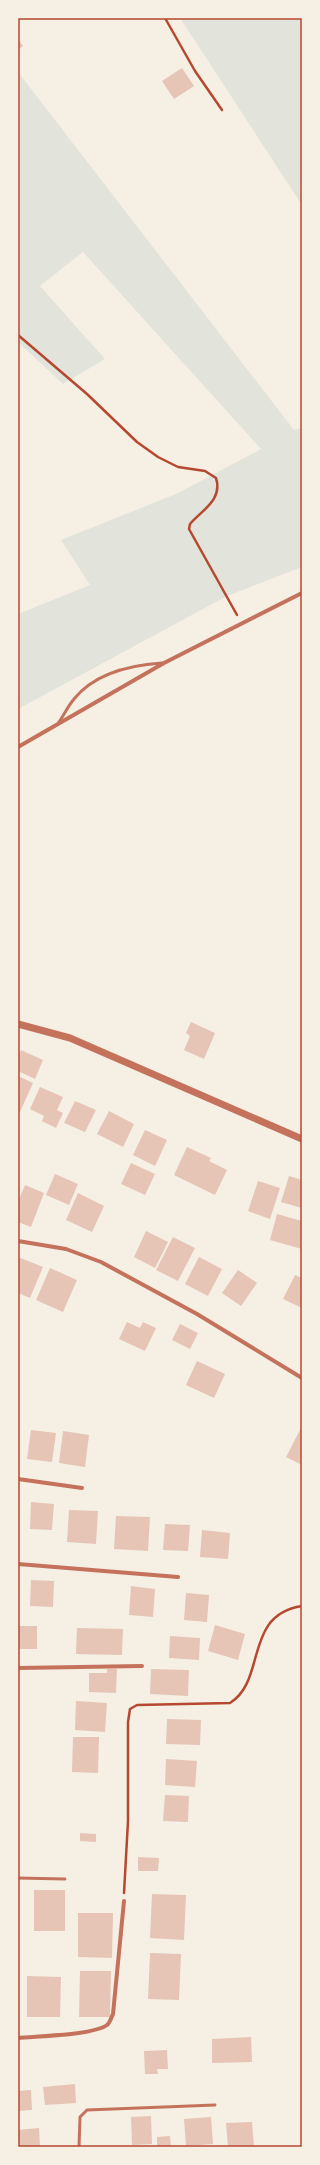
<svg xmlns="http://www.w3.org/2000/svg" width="320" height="2165" viewBox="0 0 320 2165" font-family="'DM Sans',sans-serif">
	<rect width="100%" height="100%" fill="#f6efe4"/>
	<path fill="#e2e4dc" d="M180,18H302V205Z
		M18,72L294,430L302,428V567L227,596L18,709V614L90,585L61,540L176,494L261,449L83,252L40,286L105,359L63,384L18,342Z"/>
	<path fill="#e6c5b7" d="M18,39L23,46L18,50Z
		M182,68L194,86L174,99L162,81Z
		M191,1022L215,1033L204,1059L184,1050L190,1036L186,1033Z
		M21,1050L43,1060L35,1079L18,1071V1057Z
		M18,1076L33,1083L20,1112L18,1111Z
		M40,1087L63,1097L57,1110L63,1113L56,1128L42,1121L44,1116L30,1109Z
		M75,1101L96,1110L85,1132L64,1123Z
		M109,1111L134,1124L123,1147L97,1134Z
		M145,1130L167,1140L155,1166L133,1155Z
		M187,1147L211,1158L209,1161L227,1170L215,1195L174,1175Z
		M131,1163L155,1174L145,1195L121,1184Z
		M55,1174L78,1184L69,1205L46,1195Z
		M289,1176L302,1180V1208L281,1202Z
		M258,1181L280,1188L270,1219L248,1211Z
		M25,1185L44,1193L31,1227L18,1222V1202Z
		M78,1193L104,1206L92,1232L66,1220Z
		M277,1214L302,1221V1249L270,1240Z
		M146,1231L168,1242L155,1268L134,1257Z
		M173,1237L195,1248L178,1281L156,1270Z
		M18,1257L43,1267L30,1298L18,1293Z
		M199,1257L222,1269L208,1296L185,1284Z
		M50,1268L77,1280L63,1312L36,1300Z
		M238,1270L257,1283L241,1306L222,1293Z
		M295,1275L302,1278V1308L283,1299Z
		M127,1322L140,1328L143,1322L156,1328L145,1351L119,1339Z
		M180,1324L198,1333L190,1349L172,1340Z
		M197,1361L225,1374L214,1398L186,1385Z
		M302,1426V1465L286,1457Z
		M31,1430L56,1433L52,1462L27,1459Z
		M63,1431L89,1435L85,1467L59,1463Z
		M31,1502L54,1504L52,1530L30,1529Z
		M69,1510L98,1511L96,1544L67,1542Z
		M116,1516L150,1517L148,1551L114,1549Z
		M165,1524L190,1525L188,1551L163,1550Z
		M202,1530L230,1533L228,1559L200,1557Z
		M31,1580L54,1581L53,1607L30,1606Z
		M131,1586L155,1589L153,1617L129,1615Z
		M186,1593L209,1595L207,1622L184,1620Z
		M215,1625L245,1634L238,1660L208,1651Z
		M18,1626H37V1649H18Z
		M77,1628L123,1629L122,1655L76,1654Z
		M170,1636L200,1638L199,1660L169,1658Z
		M107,1669H117L116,1693L89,1692V1673H107Z
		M151,1669L189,1670L188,1696L150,1694Z
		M76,1701L107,1703L105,1732L75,1730Z
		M167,1719L201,1720L200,1745L166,1744Z
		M73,1737H99L98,1773L72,1772Z
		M166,1759L197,1761L195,1787L165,1785Z
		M165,1795L189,1796L188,1822L163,1821Z
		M80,1833L96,1834V1842L80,1841Z
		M138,1857L159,1858L158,1871H138Z
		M34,1890H65V1931H34Z
		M152,1894L186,1895L184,1940L150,1938Z
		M78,1913H113L112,1958L78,1957Z
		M150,1953L181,1954L179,2000L148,1999Z
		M80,1971H111L110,2017H79Z
		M27,1976L61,1977L60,2017H27Z
		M251,2037L252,2062L212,2063V2039Z
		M167,2050L168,2069H157L158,2074H145L144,2051Z
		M75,2084L76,2103L45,2105L43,2087Z
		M31,2090L32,2110L18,2111V2091Z
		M151,2116L152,2144L132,2145L131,2117Z
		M211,2117L213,2144L186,2146L184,2119Z
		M252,2122L254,2147H228L226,2123Z
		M39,2128L40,2147H18V2130Z
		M170,2136L171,2147H157V2137Z"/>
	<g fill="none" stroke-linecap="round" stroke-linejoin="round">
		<path stroke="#b5482f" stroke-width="2.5" d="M165,18L195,71L222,110
			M18,335L87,394L137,442L158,457L178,467L205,471L216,478C223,500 202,510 190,524L189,529L237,615
			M124,1893L128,1821V1722L130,1709L137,1705L230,1703C267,1680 243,1615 302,1606"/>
		<path stroke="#c5725c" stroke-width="3" d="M59,722C64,715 68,706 74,699C95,673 131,665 162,663
			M18,1878L65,1879
			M79,2147L80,2117L87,2110L215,2105"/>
		<path stroke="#c5725c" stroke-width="4" d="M18,747L164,663L302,593
			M18,1241L66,1249L101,1262L197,1314L302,1378
			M18,1479L82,1488
			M18,1564L178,1577
			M18,1668L142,1666
			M18,2038C37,2036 94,2035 107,2025C110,2023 111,2018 113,2014L124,1901"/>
		<path stroke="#c5725c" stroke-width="7" d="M18,1024L70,1038L302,1139"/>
	</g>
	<rect width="320" height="2165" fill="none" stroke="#f6efe4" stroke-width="38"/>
	<rect x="19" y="19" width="282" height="2127" fill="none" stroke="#b5482f" stroke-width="1.5"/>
</svg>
